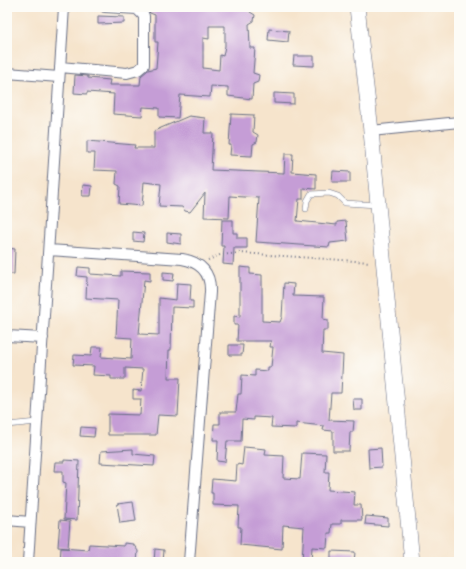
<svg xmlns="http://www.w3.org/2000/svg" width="466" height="569" viewBox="0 0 466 569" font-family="'Patrick Hand',sans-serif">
	<rect width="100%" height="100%" fill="#fdfcf7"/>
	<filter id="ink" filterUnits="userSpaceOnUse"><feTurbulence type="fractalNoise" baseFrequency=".025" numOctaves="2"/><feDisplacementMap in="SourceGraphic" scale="8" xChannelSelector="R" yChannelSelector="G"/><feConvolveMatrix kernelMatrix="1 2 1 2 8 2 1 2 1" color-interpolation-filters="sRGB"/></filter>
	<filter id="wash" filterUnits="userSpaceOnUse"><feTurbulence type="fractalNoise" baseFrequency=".012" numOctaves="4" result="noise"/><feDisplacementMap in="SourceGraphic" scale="16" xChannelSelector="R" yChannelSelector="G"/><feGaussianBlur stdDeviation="0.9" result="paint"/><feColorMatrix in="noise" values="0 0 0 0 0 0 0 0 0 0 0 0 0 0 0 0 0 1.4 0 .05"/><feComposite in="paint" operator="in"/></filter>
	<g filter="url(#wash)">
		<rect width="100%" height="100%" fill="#f6e4cc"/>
		<g id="blocks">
			<path fill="#c59dd6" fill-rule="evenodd" d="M144,7H250V12L255,15L254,21L249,24L250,48H255L253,73L259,75L258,82L253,84L252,99L228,96V87L211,86L210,97L180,95L178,118L159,117V108L143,107L142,116L113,114L114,94L87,92V94L74,93L75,75L88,76V78L110,80L109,85H140L141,76L148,70L156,68L158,42H155V15L150,13ZM209,26H225V46L223,56L220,55L219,70L203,68V38L209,39Z
				M98,16L124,17V23L98,24Z
				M269,29L289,31L288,42L268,40Z
				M294,56H314V66L293,65Z
				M274,93L294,94V104L274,103Z
				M231,114L254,115L253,132L258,135L257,142L253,144L252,156L230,155L231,145H229Z
				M189,116L205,118L204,133H213L211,170L284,173L285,154H293L292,172L316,174V189L303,188V199H299L297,221L337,225V222L346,221L348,241L330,243L329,247L256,242L259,198L230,196L229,218L204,217L205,193L190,212L185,211L182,207L159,206L161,184L144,182L142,206L119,204L120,186L116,184L117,171L94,170L95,153H87V141L135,145L134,148H154V131Z
				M333,171L350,172V182H332Z
				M83,185L92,186L91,196H82Z
				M222,220H233V233H237V238H247V248H234L233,265L223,264L224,246H221Z
				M133,232L144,233L143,242L133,241Z
				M167,233L181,234V244L167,242Z
				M7,248L15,249L14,274H7Z
				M78,267L90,268V274L121,276V271L150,272V281L144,280L139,334L159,335V298L176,300L177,283L191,284L190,301H193V308L172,307L171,350H169L168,378H180L178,416L158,415L156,435H108V414L140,415L141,399H133V390L141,391L143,369L125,368V379H111V376L93,375L94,366L73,365L74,355L91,356L92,347H102L101,357L131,359L132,338L116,337L118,300L86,298L87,277L77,276Z
				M240,267L250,268V274L262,275V321L280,322L282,317L284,283L294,284L293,296L324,297L323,319L328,320V330H323L322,353L343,355L341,393H331L329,420L354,421L353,432H350L349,451H333V431L323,430L324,426L296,423V428L271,427L272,418L254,417V420L242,419L241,441H227L225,462L217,461L218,440H213L214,424H220V412H236L238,394H241L242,375L255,376V370L268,371V367H271L273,347H270L271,341H237L238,325H234V316L240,317Z
				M163,272L174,273L173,281L163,280Z
				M229,345H243L242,355H229Z
				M353,399H362V410H354Z
				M81,427L95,428L94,437L80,436Z
				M244,447L266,449L265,455L284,456L283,478L300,479L302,453L326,454L325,472H329L328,490L355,492L354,505H361L362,520H341V524H332L331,533H328L327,548L312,547L311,562H302L304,527L283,525L282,549L240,545L241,527H238L239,506L213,505V493H211L212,479L236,481L237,464L242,465Z
				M381,448L382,467L369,468L368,449Z
				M133,449V454L155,456L154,466L100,463L101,451Z
				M64,460L79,461L77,520L64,519L66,483L63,482V471H54L55,462H64Z
				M133,502L136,521L120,523L117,504Z
				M366,516L388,518V526L365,524Z
				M60,520L70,521L68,548L58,547Z
				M124,543L133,544L138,551L137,562H60L61,548L88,550L89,544L124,546Z
				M155,549L164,550L163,562H154Z
				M331,551L355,552L354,562H331Z"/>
		</g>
	</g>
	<g filter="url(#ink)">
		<use href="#blocks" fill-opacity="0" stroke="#686e84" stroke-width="1"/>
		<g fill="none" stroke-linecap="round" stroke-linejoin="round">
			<defs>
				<path id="lane" d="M306,209L307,201L311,194L329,193L338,196L345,203L377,205
					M7,425L37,422"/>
				<path id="street" d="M60,67L127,73L138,70L144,65V16L137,9L105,7
					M7,73L59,77
					M371,131L459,122
					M49,250L182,259C201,262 211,273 210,292L189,562
					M7,336L43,338
					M7,520L30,522
					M28,562L64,7"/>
				<path id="secondary" d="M357,7L371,131L412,562"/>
			</defs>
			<use href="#lane" stroke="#686e84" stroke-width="6"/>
			<use href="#street" stroke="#686e84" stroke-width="12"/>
			<use href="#secondary" stroke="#686e84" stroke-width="16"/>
			<path stroke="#686e84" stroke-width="2" stroke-dasharray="1 3" stroke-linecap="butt" d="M208,260L220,255L241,253L370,262"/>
			<use href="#lane" stroke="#fff" stroke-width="5"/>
			<use href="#street" stroke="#fff" stroke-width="10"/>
			<use href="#secondary" stroke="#fff" stroke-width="15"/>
		</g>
	</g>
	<rect width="466" height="569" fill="none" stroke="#fdfcf7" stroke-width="24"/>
</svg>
